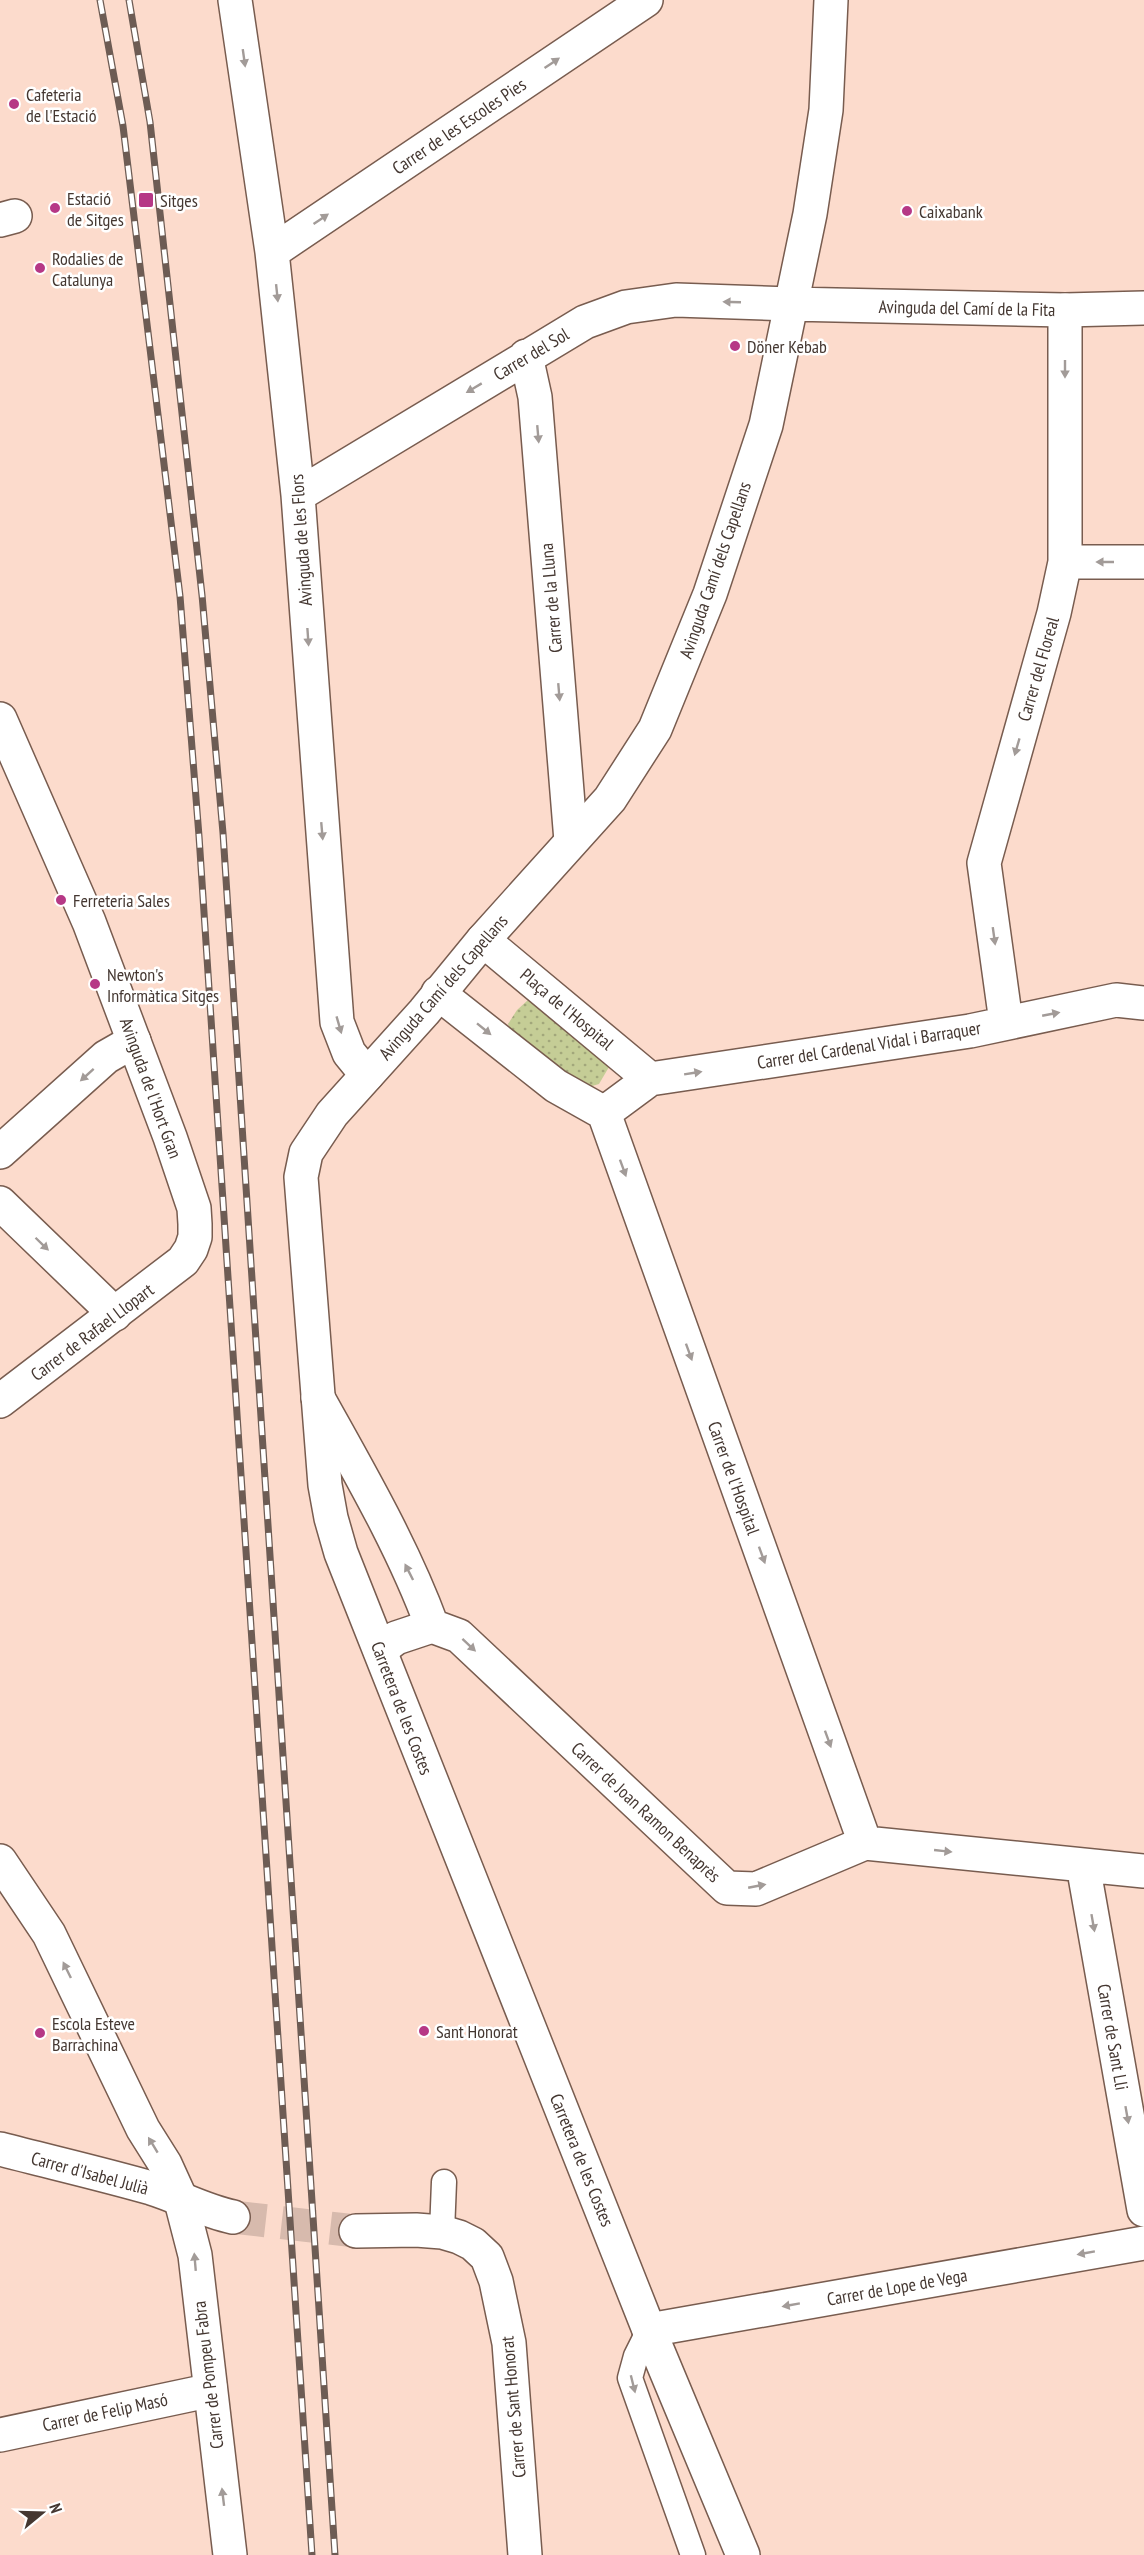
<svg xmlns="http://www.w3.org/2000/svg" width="1144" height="2555" viewBox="0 0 1144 2555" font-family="'PT Sans Narrow',sans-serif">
	<defs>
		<pattern id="grass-dots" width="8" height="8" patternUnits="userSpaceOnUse" patternTransform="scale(1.5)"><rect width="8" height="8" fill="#c5cd96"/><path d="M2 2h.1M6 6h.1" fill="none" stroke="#a2a77b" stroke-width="1.8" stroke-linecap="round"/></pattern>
	</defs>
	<rect width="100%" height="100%" fill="#fcdbcc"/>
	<path fill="url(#grass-dots)" d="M528,1000L537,1002L604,1055L609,1067L599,1084L582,1089L510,1029L508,1024L517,1010Z"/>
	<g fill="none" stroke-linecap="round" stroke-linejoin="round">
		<path stroke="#d7baad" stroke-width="33" stroke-dasharray="33 16" stroke-linecap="butt" d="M233,2217L356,2231"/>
		<defs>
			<path id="service" d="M442,2232L444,2182
				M649,2330L636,2356L630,2378L693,2555"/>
			<path id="pedestrian" d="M0,220L15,216"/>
			<path id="minor" d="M235,0L272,252L298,495L337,1022L349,1053L367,1075
				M272,252L646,0
				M526,356L535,397L571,841
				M298,495L585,322L626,307L676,300L790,304
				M1065,562H1144
				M483,940L650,1079
				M438,993L556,1086L604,1113
				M1006,1022L984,863L1054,613L1065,562V310
				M604,1113L865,1843
				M604,1113L650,1079L970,1031L1116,1000L1144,1003
				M0,1152L106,1057L134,1041
				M0,1203L115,1314
				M318,1398C359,1472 403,1547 432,1626
				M380,1650L396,1638L432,1626L459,1636L727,1888L756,1889L865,1843L1144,1871
				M1083,1865L1144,2210
				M0,2149C50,2162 102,2174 151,2188C180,2197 204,2211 233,2217
				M356,2231L416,2230L442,2232L459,2237L473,2244L487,2257L496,2281L509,2343L525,2555
				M649,2330L1144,2243
				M0,2435L198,2393L210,2387"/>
			<path id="tertiary" d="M790,304L1065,310L1144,308
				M0,719L89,922L170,1137L194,1208L195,1224V1237L191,1249L183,1261L0,1401
				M0,1861L49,1934L143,2129L165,2164L180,2197L195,2255L230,2555
				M743,2555L649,2330L341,1553L331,1518L325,1485L301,1177L306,1153L332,1114L424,1012L483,940L610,799L655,729L710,594L766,425L810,214L826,110L831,0"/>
		</defs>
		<use href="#service" stroke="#785c4f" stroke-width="27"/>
		<use href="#pedestrian" stroke="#785c4f" stroke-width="36"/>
		<use href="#minor" stroke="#785c4f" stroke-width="36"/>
		<use href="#tertiary" stroke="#785c4f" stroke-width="36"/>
		<use href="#service" stroke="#fff" stroke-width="24"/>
		<use href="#pedestrian" stroke="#fff" stroke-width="33"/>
		<use href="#minor" stroke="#fff" stroke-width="33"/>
		<use href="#tertiary" stroke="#fff" stroke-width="33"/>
		<defs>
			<path id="rail" d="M100,0L123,126L180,596L199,836L312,2555
				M129,0L150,122L202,595L223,833L335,2555"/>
		</defs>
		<use href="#rail" stroke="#6d5c54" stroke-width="7"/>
		<use href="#rail" stroke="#fff" stroke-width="4.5" stroke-dasharray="14" stroke-linecap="butt"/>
	</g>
	<defs><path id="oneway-solid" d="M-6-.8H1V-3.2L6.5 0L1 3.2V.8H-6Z" transform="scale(1.5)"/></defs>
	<g fill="#a29b98">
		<use href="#oneway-solid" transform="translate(244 58) rotate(82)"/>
		<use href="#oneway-solid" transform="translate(552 63) rotate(-34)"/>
		<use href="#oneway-solid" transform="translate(321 219) rotate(-34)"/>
		<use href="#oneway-solid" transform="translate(277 293) rotate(84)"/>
		<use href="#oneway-solid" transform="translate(732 302) rotate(-178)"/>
		<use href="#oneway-solid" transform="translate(1065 369) rotate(90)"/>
		<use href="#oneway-solid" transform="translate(474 388) rotate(149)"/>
		<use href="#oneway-solid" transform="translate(538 434) rotate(85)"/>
		<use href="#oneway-solid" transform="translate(1105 562) rotate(-180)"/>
		<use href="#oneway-solid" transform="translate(308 637) rotate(86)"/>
		<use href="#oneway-solid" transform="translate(559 692) rotate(85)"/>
		<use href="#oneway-solid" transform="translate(1017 747) rotate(106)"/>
		<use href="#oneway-solid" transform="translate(322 831) rotate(85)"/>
		<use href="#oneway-solid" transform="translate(994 936) rotate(82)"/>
		<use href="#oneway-solid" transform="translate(1051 1014) rotate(-11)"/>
		<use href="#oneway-solid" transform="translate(339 1025) rotate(74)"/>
		<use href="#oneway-solid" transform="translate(484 1029) rotate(39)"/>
		<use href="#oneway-solid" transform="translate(693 1073) rotate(-9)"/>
		<use href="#oneway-solid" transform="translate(87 1075) rotate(138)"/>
		<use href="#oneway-solid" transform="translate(623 1168) rotate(70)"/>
		<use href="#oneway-solid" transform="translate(42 1244) rotate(44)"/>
		<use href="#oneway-solid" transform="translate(689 1352) rotate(70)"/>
		<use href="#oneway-solid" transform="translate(762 1555) rotate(70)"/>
		<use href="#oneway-solid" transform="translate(409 1572) rotate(-117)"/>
		<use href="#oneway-solid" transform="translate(469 1645) rotate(43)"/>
		<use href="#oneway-solid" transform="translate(828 1739) rotate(70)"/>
		<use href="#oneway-solid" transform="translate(943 1851) rotate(6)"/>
		<use href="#oneway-solid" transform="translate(757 1886) rotate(-11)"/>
		<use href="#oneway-solid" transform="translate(1093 1923) rotate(80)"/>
		<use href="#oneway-solid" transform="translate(67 1970) rotate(-116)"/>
		<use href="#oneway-solid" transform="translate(1127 2115) rotate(80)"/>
		<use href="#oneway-solid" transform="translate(153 2145) rotate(-121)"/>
		<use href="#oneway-solid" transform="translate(1086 2253) rotate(170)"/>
		<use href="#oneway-solid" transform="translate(195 2262) rotate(-95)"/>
		<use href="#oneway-solid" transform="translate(791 2305) rotate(170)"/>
		<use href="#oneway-solid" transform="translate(633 2384) rotate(76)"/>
		<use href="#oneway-solid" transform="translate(223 2497) rotate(-97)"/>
	</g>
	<g fill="#b63886" stroke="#fff" stroke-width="2">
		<circle cx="14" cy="104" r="6"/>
		<rect x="138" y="192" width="16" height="16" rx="3"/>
		<circle cx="55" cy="208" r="6"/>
		<circle cx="907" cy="211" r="6"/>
		<circle cx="40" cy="268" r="6"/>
		<circle cx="735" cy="346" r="6"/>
		<circle cx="61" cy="900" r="6"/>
		<circle cx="95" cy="984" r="6"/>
		<circle cx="424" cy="2031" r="6"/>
		<circle cx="40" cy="2033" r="6"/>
	</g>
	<g text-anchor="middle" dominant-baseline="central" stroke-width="5" stroke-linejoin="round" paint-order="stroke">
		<g font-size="18" fill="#443731" stroke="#fff" text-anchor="start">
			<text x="26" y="94">Cafeteria<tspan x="26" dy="21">de l'Estació</tspan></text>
			<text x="67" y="198">Estació<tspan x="67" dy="21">de Sitges</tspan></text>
			<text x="160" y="200">Sitges</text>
			<text x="919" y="211">Caixabank</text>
			<text x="52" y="258">Rodalies de<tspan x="52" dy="21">Catalunya</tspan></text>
			<text x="747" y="346">Döner Kebab</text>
			<text x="73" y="900">Ferreteria Sales</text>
			<text x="107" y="974">Newton's<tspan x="107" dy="21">Informàtica Sitges</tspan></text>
			<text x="52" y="2023">Escola Esteve<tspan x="52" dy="21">Barrachina</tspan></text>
			<text x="436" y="2031">Sant Honorat</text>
		</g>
		<g font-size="18" fill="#443731" stroke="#fff">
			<text transform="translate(459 126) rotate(-34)">Carrer de les Escoles Pies</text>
			<text transform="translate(967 308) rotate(1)">Avinguda del Camí de la Fita</text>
			<text transform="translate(531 354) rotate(-31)">Carrer del Sol</text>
			<text transform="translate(301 540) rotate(-94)">Avinguda de les Flors</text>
			<text transform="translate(715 570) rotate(-71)">Avinguda Camí dels Capellans</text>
			<text transform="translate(551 598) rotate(-95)">Carrer de la Lluna</text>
			<text transform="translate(1038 669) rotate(-74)">Carrer del Floreal</text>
			<text transform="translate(443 987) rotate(-49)">Avinguda Camí dels Capellans</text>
			<text transform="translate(567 1009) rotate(40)">Plaça de l'Hospital</text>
			<text transform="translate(869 1045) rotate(-9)">Carrer del Cardenal Vidal i Barraquer</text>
			<text transform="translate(151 1088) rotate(70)">Avinguda de l'Hort Gran</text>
			<text transform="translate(92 1332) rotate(-37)">Carrer de Rafael Llopart</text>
			<text transform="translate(734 1478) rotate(70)">Carrer de l'Hospital</text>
			<text transform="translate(402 1708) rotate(69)">Carretera de les Costes</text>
			<text transform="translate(646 1812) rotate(43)">Carrer de Joan Ramon Benaprès</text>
			<text transform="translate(1113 2037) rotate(80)">Carrer de Sant Lli</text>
			<text transform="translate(582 2160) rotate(68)">Carretera de les Costes</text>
			<text transform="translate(90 2173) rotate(15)">Carrer d'Isabel Julià</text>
			<text transform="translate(897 2287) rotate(-10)">Carrer de Lope de Vega</text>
			<text transform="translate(208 2375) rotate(-97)">Carrer de Pompeu Fabra</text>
			<text transform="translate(513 2407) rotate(-95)">Carrer de Sant Honorat</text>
			<text transform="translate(105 2412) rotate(-12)">Carrer de Felip Masó</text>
		</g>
	</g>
	<g transform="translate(42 2513) rotate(71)" stroke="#ffffff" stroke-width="4.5" paint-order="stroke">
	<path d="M0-4.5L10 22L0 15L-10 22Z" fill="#443731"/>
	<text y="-9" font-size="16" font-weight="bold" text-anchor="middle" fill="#443731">N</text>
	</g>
</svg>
